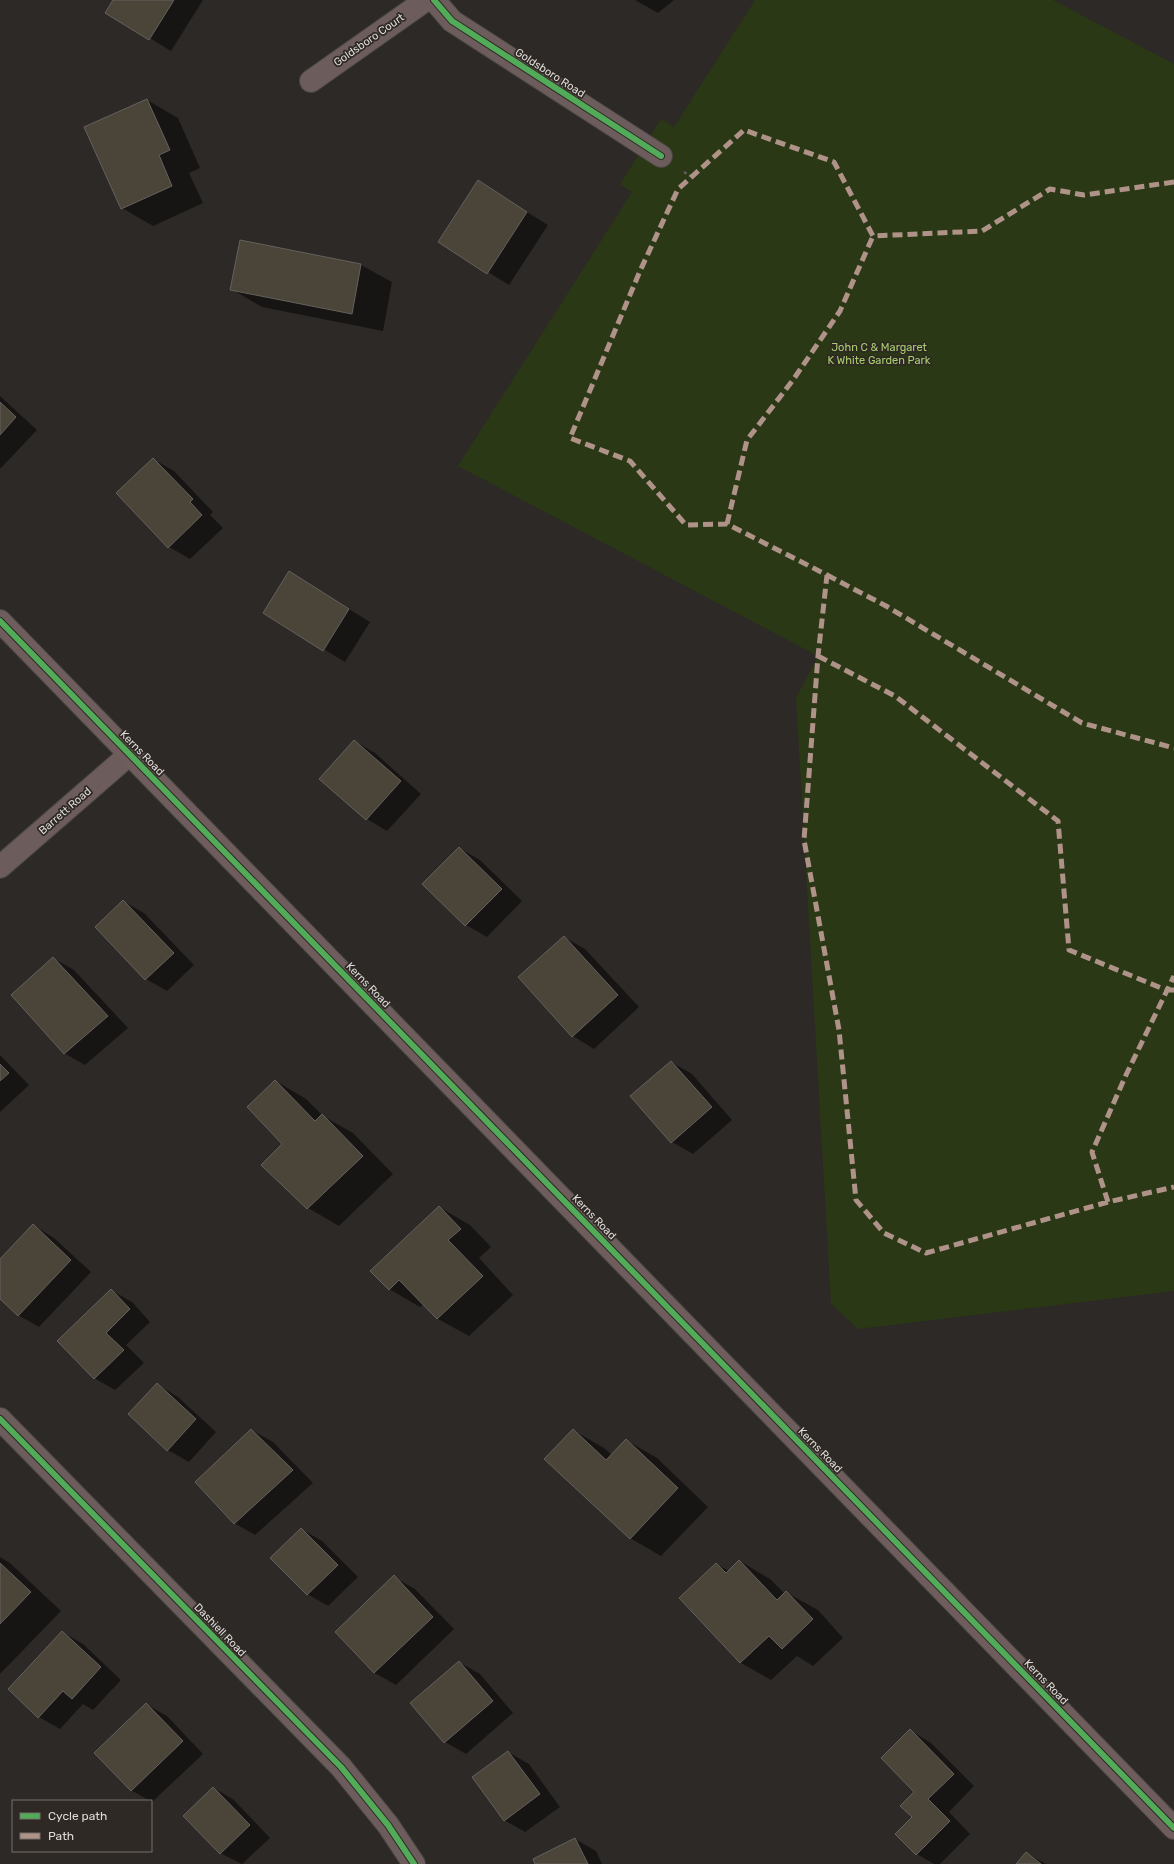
<svg xmlns="http://www.w3.org/2000/svg" width="1174" height="1864" viewBox="0 0 1174 1864" font-family="Rubik,sans-serif">
	<rect width="100%" height="100%" fill="#2c2926"/>
	<path fill="#2b3815" d="M755,0H1053L1174,64V1291L858,1329L831,1304L796,698L818,656L458,466L632,192L620,184L661,119L674,127Z"/>
	<path fill="#0007" d="M114,0H203L171,51L107,12Z
		M635,0H674L658,13Z
		M147,100L178,118L200,168L189,173L203,203L153,226L122,208Z
		M478,182L548,225L509,285L439,242Z
		M361,265L392,282L383,331L262,307L231,289Z
		M0,396L37,430L0,469Z
		M153,459L174,471L213,512L210,515L223,528L190,559L169,547Z
		M310,585L370,622L345,662L264,613Z
		M354,741L375,753L421,794L387,831L367,819Z
		M459,848L480,860L522,901L487,937L466,925Z
		M123,901L144,913L194,965L167,991L146,979Z
		M564,937L585,949L639,1007L594,1049L573,1036L519,978Z
		M53,958L74,970L128,1028L85,1065L64,1053Z
		M0,1055L29,1085L0,1112Z
		M671,1062L692,1074L732,1120L693,1154L672,1142Z
		M276,1081L306,1099L323,1116L353,1133L393,1174L339,1226L308,1208L284,1145Z
		M439,1207L470,1225L491,1247L479,1258L513,1295L469,1336L438,1319L424,1304L420,1307L389,1289Z
		M33,1225L54,1238L91,1272L39,1327L18,1315L0,1298V1260Z
		M111,1290L132,1302L150,1322L126,1345L144,1363L115,1390L94,1378Z
		M157,1384L178,1397L216,1432L189,1462L168,1450Z
		M252,1430L273,1442L313,1483L255,1535L234,1523Z
		M573,1430L604,1448L612,1455L626,1440L657,1458L708,1507L661,1556L630,1538Z
		M301,1529L322,1541L358,1577L328,1606L307,1594Z
		M0,1557L10,1563L61,1611L0,1674Z
		M740,1561L770,1579L785,1594L787,1593L818,1610L843,1638L813,1666L797,1656L771,1680L741,1663L680,1598L716,1564L729,1571Z
		M394,1577L415,1589L454,1629L396,1685L375,1673L336,1632Z
		M62,1632L83,1644L121,1680L93,1710L83,1704L60,1729L39,1717Z
		M459,1662L480,1674L513,1713L466,1754L445,1742Z
		M146,1704L167,1716L203,1754L152,1802L131,1790Z
		M910,1730L931,1743L974,1786L949,1812L970,1834L940,1864H934L917,1854L913,1817L916,1792Z
		M508,1752L529,1764L560,1807L525,1832L504,1820Z
		M214,1788L234,1800L270,1838L242,1864L220,1853Z
		M575,1839L596,1851L602,1864H536Z
		M1026,1853L1046,1864H1017Z"/>
	<path fill="#4b4439" stroke="#64615e" d="M113,0H174L149,40L105,13Z
		M147,99L170,150L159,155L172,186L121,209L84,127Z
		M478,180L527,212L487,274L438,242Z
		M240,240L361,264L352,314L230,290Z
		M0,402L16,417L0,435Z
		M153,458L193,499L190,502L202,515L168,548L116,493Z
		M289,571L349,609L323,651L263,613Z
		M354,740L401,781L366,820L319,779Z
		M459,847L502,889L465,926L422,884Z
		M123,900L174,953L145,980L95,927Z
		M564,936L618,995L572,1037L518,977Z
		M53,957L108,1016L64,1054L11,995Z
		M671,1061L712,1107L671,1143L630,1096Z
		M0,1064L9,1073L0,1081Z
		M275,1080L315,1121L322,1114L363,1156L307,1209L261,1165L282,1144L247,1107Z
		M439,1206L461,1229L448,1240L483,1276L437,1319L399,1280L389,1290L370,1271Z
		M33,1224L71,1260L18,1316L0,1299V1259Z
		M111,1289L130,1309L106,1333L124,1350L94,1379L57,1341Z
		M157,1383L196,1419L167,1451L128,1414Z
		M251,1429L293,1470L234,1524L195,1482Z
		M573,1429L606,1460L626,1439L678,1488L630,1539L544,1459Z
		M301,1528L338,1565L307,1595L270,1558Z
		M739,1560L777,1600L786,1591L813,1619L782,1649L769,1636L740,1663L679,1598L716,1563L726,1573Z
		M0,1563L31,1592L0,1624Z
		M394,1575L433,1617L374,1673L335,1632Z
		M62,1631L101,1667L72,1699L63,1691L38,1718L8,1689Z
		M459,1661L493,1701L444,1743L410,1703Z
		M146,1703L183,1741L131,1791L94,1753Z
		M910,1729L954,1774L928,1799L950,1821L916,1855L895,1834L912,1817L900,1806L914,1792L881,1758Z
		M508,1751L540,1794L504,1821L472,1777Z
		M213,1787L250,1825L220,1854L183,1816Z
		M575,1838L588,1864H535L533,1859Z
		M1026,1852L1041,1864H1016Z"/>
	<g fill="none" stroke-linecap="round" stroke-linejoin="round">
		<defs>
			<path id="street" d="M434,0L452,21L661,156
				M311,81L426,0
				M0,867L130,754
				M0,1419L341,1767L388,1825L414,1864"/>
			<path id="secondary" d="M0,621L1174,1828"/>
		</defs>
		<use href="#street" stroke="#484543" stroke-width="24"/>
		<use href="#secondary" stroke="#484543" stroke-width="24"/>
		<path stroke="#665b5b" stroke-width="2.5" stroke-dasharray="3 3" stroke-linecap="butt" d="M684,172L692,177"/>
		<use href="#street" stroke="#6c5c5c" stroke-width="22"/>
		<use href="#secondary" stroke="#6e5d5c" stroke-width="22"/>
		<path stroke="#af9288" stroke-width="5" stroke-dasharray="10 5" stroke-linecap="butt" d="M1174,182L1084,195L1050,189L982,231L873,236L834,162L744,130L678,189L640,271L570,438L630,461L686,525L727,524L827,575L818,656L804,840L839,1030L856,1200L884,1233L926,1253L1108,1202L1174,1187
			M727,524L747,440L793,380L840,311L873,236
			M827,575L886,606L1082,723L1174,748
			M818,656L895,696L1058,821L1069,950L1166,990H1174
			M1108,1202L1092,1152L1126,1075L1174,976"/>
		<defs>
			<path id="cycleway" d="M434,0L452,21L661,156
				M0,621L1174,1828
				M0,1419L341,1767L388,1825L414,1864"/>
		</defs>
		<use href="#cycleway" stroke="#2e2924" stroke-width="8"/>
		<use href="#cycleway" stroke="#51ab58" stroke-width="6"/>
	</g>
	<g text-anchor="middle" dominant-baseline="central" stroke-width="3.5" stroke-linejoin="round" paint-order="stroke">
		<g font-size="11" fill="#dfdbd8" stroke="#2e2924">
			<text transform="translate(369 40) rotate(-35)">Goldsboro Court</text>
			<text transform="translate(550 73) rotate(33)">Goldsboro Road</text>
			<text transform="translate(142 753) rotate(46)">Kerns Road</text>
			<text transform="translate(65 811) rotate(-41)">Barrett Road</text>
			<text transform="translate(368 985) rotate(46)">Kerns Road</text>
			<text transform="translate(594 1217) rotate(46)">Kerns Road</text>
			<text transform="translate(820 1450) rotate(46)">Kerns Road</text>
			<text transform="translate(220 1630) rotate(46)">Dashiell Road</text>
			<text transform="translate(1046 1682) rotate(46)">Kerns Road</text>
		</g>
		<g font-size="11" fill="#a8ce6d" stroke="#2e2924">
			<text x="879" y="347">John C &amp; Margaret<tspan x="879" dy="13">K White Garden Park</tspan></text>
		</g>
	</g>
	<rect x="12" y="1800" width="140" height="52" fill="#2e2924" stroke="#75706c"/>
	<rect x="20" y="1813" width="20" height="6" fill="#51ab58" stroke="#75706c"/>
	<text x="48" y="1820" font-size="12" fill="#dfdbd8">Cycle path</text>
	<rect x="20" y="1833" width="20" height="6" fill="#af9288" stroke="#75706c"/>
	<text x="48" y="1840" font-size="12" fill="#dfdbd8">Path</text>
</svg>
